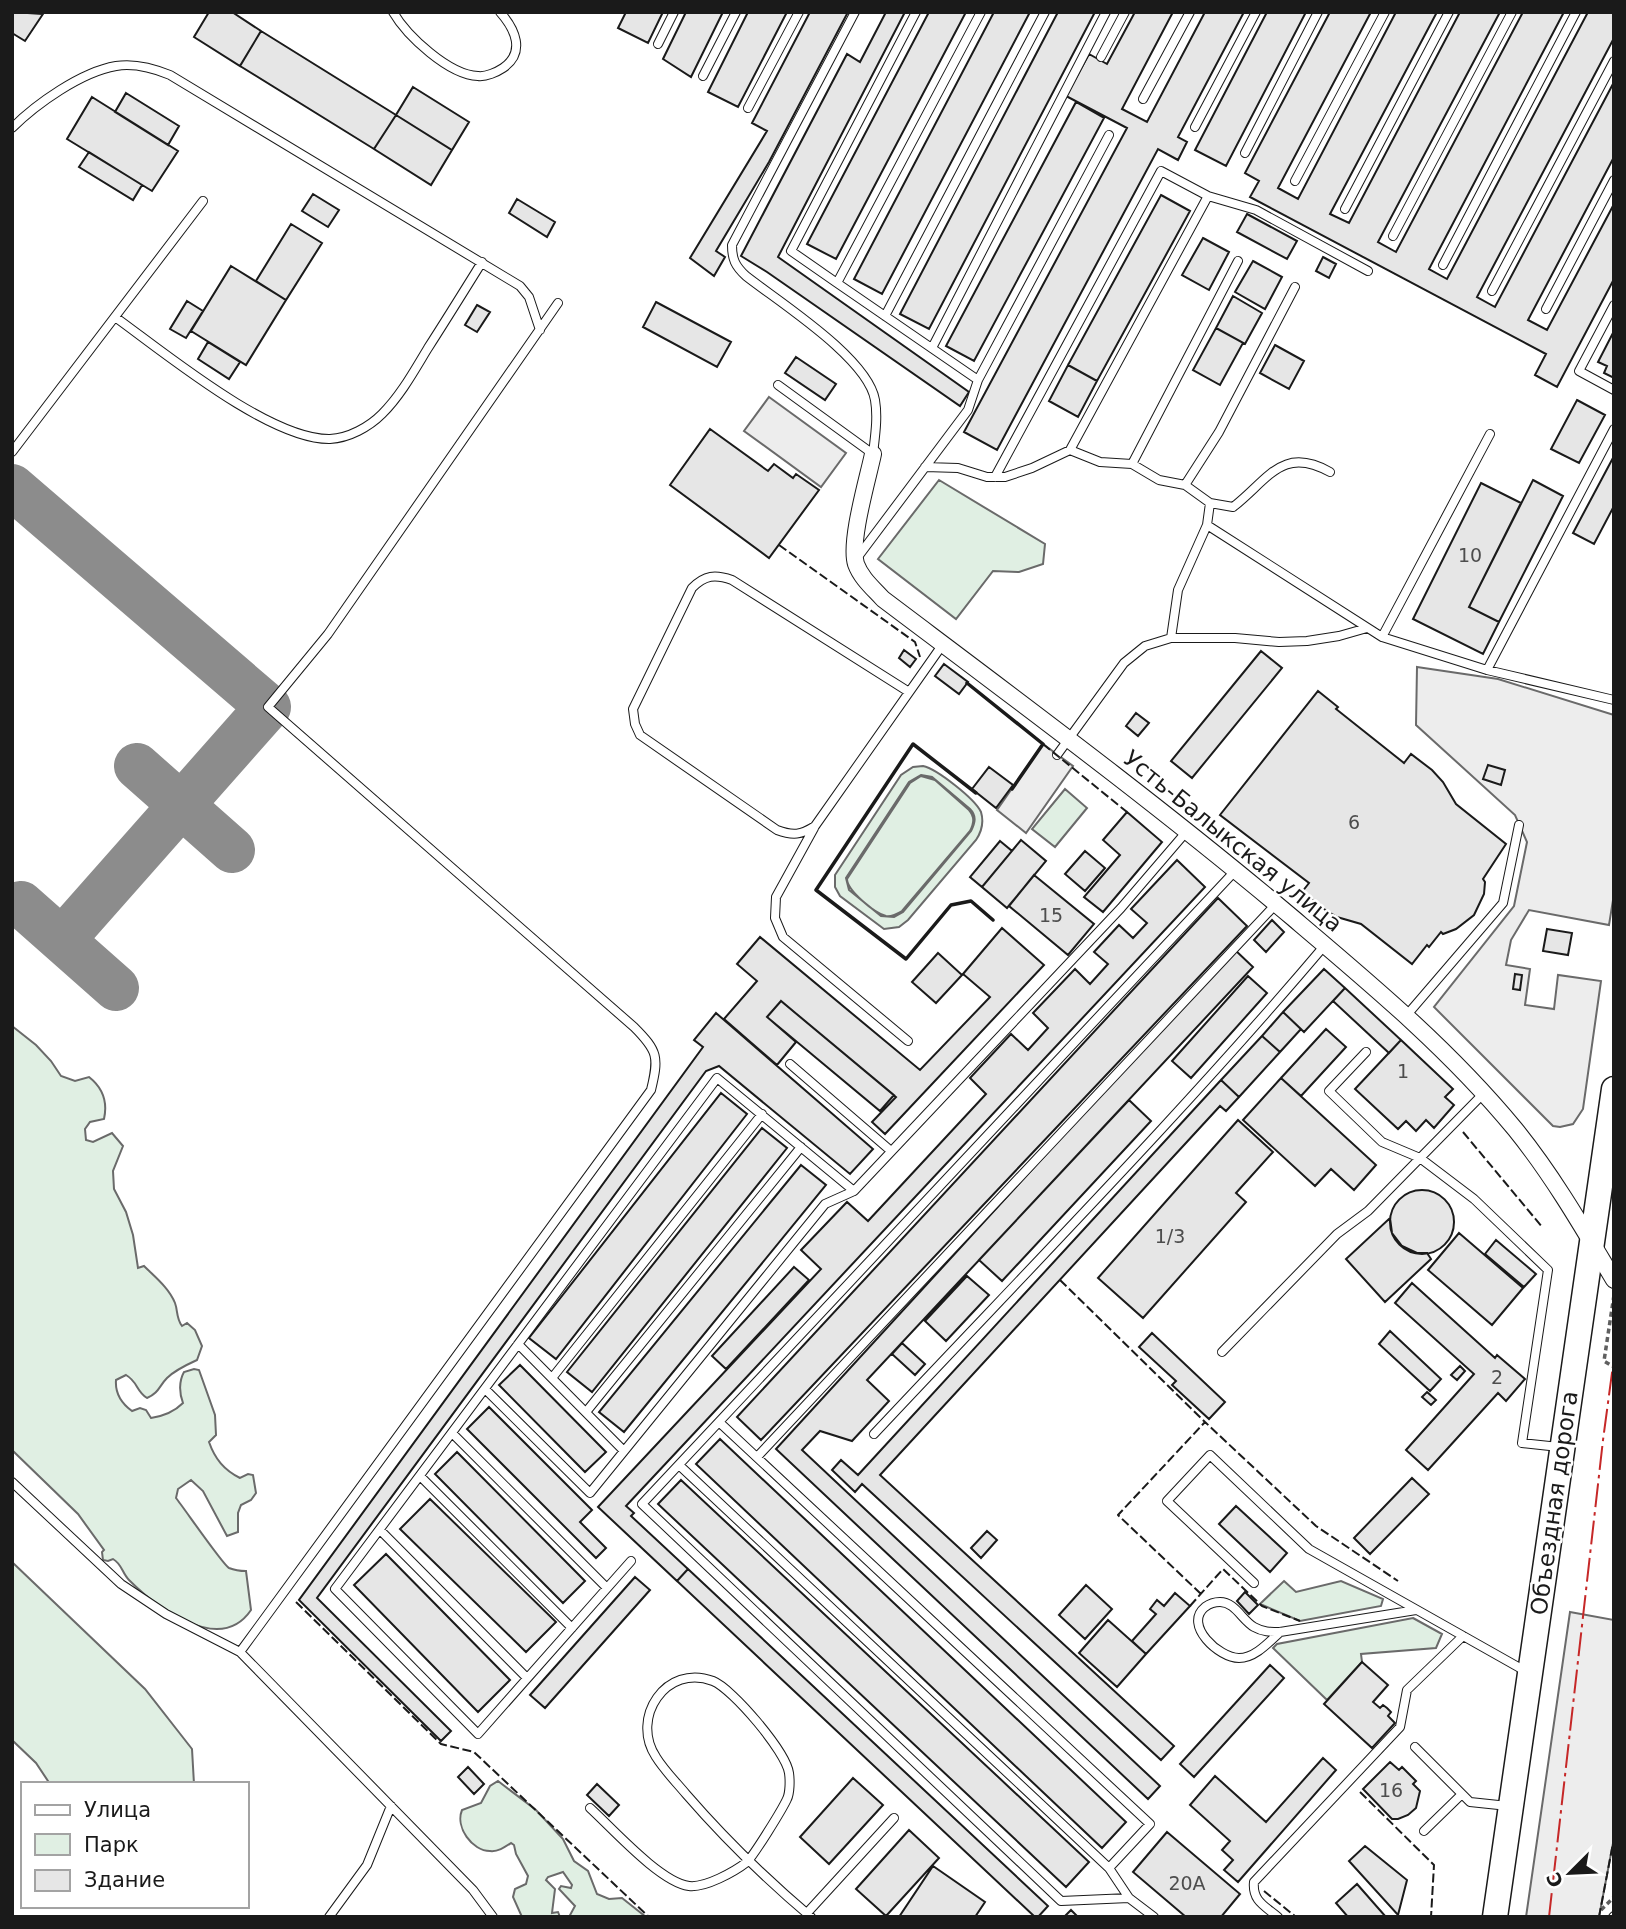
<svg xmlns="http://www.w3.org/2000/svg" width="1626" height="1929" viewBox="0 0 1626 1929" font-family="'DejaVu Sans',sans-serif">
	<rect width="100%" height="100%" fill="#fff"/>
	<path fill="#e0efe3" stroke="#6a6a6a" stroke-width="2" fill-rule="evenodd" d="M939,480L1045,544L1043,564L1019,572L993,571L956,619L878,559Z
		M923,766C937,769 975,799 981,812C984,822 982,831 976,840L908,920L899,927L884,929L840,896L835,887V875L901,775L913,767ZM921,775L932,777L970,809C977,816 975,823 971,831L903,912L894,917L881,916L849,890L846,878L909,782Z
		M921,776L935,780L969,810C975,817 974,823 970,831L902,911C897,914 892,917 886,916C874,913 847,890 847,879L910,783Z
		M1065,789L1087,808L1055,847L1032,829Z
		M12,1026L36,1045L51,1061L61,1076L75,1081L89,1077C103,1088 108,1101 104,1119L90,1122L85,1129L86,1140L93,1142L112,1133L123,1146L113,1171L114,1189L126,1212L133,1235L138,1268L144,1266C155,1277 169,1288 175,1303C178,1311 176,1318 182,1326L187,1323L195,1330L202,1346L197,1360C186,1365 175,1370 167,1378C159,1386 159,1393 147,1398C136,1391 138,1382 126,1375L116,1380C115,1393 121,1403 132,1411L140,1408L146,1410L151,1418C164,1416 174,1412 183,1403C179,1393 179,1381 184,1372L194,1369L199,1370L215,1415L216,1435L209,1442C215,1459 224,1470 240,1478L248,1474L253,1475L256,1493L251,1500L241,1505L238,1513V1532L227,1536L203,1491L191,1480L178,1489L176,1498C184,1508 223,1565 229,1568C234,1570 241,1571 246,1571L251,1610C220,1656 156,1607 129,1580C122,1573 122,1564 113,1559L108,1561L103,1560L102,1552L104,1550L78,1514L12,1450Z
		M12,1562L145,1689L192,1749L194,1784H50L36,1763L12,1740Z
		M1284,1581L1296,1592L1341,1581L1383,1599L1381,1606L1300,1621L1260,1604Z
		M1413,1618L1442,1634L1436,1648L1361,1654L1362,1662L1327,1700L1273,1648L1277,1644Z
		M498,1781L536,1810L563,1839L574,1861L588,1871L597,1894L609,1899L622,1898L646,1917H569L575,1906L559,1889L561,1886L571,1888L572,1885L563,1872L548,1877L546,1880L555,1889L552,1913L558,1912L560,1917H522L513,1897L515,1889L526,1884L528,1876L516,1854L514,1845L511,1843C505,1847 498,1852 490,1851C472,1851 455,1827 462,1810L481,1803L490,1786Z"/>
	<path fill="#ededed" stroke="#6a6a6a" stroke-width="2" d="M769,397L846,453L821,487L744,431Z
		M1417,667L1498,679L1614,715V894L1609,925L1529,910L1511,940L1506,965L1530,969L1525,1005L1554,1009L1558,975L1601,981L1583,1109L1573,1124L1560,1127L1553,1126L1434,1007L1514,906L1527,842L1515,815L1416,725Z
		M1043,744L1073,766L1026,833L997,810Z
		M1570,1612L1614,1620V1838L1599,1917H1526Z"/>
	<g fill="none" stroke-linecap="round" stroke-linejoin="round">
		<path stroke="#8c8c8c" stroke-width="46" d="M12,487L268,707L62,940
			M137,766L232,850
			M21,904L116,988"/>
	</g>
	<path fill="#e6e6e6" stroke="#1a1a1a" stroke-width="2" d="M12,12L43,14L25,41L12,33Z
		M209,12H232L261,31L240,66L194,37Z
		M626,12H663L648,43L618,28Z
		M686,12H723L691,77L663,59Z
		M748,12H787L738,107L708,92Z
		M810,12H848L769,162L716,251L725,257L714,276L690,258L767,131L752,123Z
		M886,12H905L778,257L969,392L960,406L767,272L741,256L847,54L860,62Z
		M929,12H966L836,259L807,244Z
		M994,12H1030L882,294L854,279Z
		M1058,12H1095L929,329L900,314Z
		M1135,12H1173L1122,109L1147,122L1205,12H1244L1178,137L1187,142L1178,160L1158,149L997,450L964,432L1127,128L1066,96L1089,54L1107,64Z
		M1267,12H1306L1226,166L1195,150Z
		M1330,12H1371L1278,188L1298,199L1396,12H1437L1330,214L1349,223L1460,12H1500L1378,242L1396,252L1523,12H1564L1429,269L1447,279L1588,12H1614V38L1477,297L1495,307L1614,82V157L1528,320L1547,330L1614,204V279L1557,387L1535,375L1546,354L1250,197L1259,181L1245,173Z
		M261,31L396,115L374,149L240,66Z
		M413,87L469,122L452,150L396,115Z
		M126,93L179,126L168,145L115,112Z
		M92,97L178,151L152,191L67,139Z
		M1076,102L1104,118L974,361L946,346Z
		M396,115L452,150L431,185L374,149Z
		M89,152L142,185L133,200L79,167Z
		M313,194L339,210L328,227L302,211Z
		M1161,195L1190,211L1097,381L1068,365Z
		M517,199L555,222L547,237L509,213Z
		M1247,214L1297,241L1287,259L1237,232Z
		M291,224L322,243L286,300L256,281Z
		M1203,238L1229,252L1209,290L1182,275Z
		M1323,257L1336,264L1329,278L1316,271Z
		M1253,261L1282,277L1265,309L1235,292Z
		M231,266L286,300L246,365L191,331Z
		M1233,296L1262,313L1245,344L1216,328Z
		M187,301L203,311L186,338L170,329Z
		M656,302L731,342L717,367L643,327Z
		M477,305L490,312L477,332L465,325Z
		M1216,328L1243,343L1220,385L1193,370Z
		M1614,331V378L1604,373L1607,366L1598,362Z
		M208,342L240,362L229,379L198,359Z
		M1275,345L1304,361L1289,389L1260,373Z
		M796,357L836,384L825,400L785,373Z
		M1068,365L1097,381L1078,417L1049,401Z
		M1577,400L1605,415L1579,463L1551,449Z
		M710,429L768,471L774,464L793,478L796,474L819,490L769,558L670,485Z
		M1614,456V506L1594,544L1573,533Z
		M1533,480L1563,496L1499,622L1469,607Z
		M1481,483L1521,503L1469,607L1499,622L1483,654L1413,619Z
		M904,650L916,659L910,667L899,658Z
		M1261,651L1282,668L1192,778L1171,761Z
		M944,664L968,682L959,694L935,676Z
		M1318,691L1338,707L1336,709L1404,763L1411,754L1432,770L1443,782L1456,804L1506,844L1483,879L1485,882L1484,894L1474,915L1456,929L1443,934L1441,932L1429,947L1427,945L1412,964L1361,924L1337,917L1324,909L1302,892L1309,883L1220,815Z
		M1136,713L1149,723L1138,736L1126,726Z
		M1488,765L1505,770L1501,785L1483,779Z
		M989,767L1013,785L996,808L972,789Z
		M1127,812L1162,842L1103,912L1084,897L1120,855L1103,840Z
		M1021,840L1046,861L1007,908L982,887Z
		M1000,841L1012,851L982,887L970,877Z
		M1085,851L1105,868L1085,891L1065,874Z
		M1177,860L1205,887L626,1506L634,1513L631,1516L688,1569L677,1581L598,1507L821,1269L801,1250L847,1202L868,1221L986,1094L970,1078L1011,1034L1028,1050L1048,1028L1033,1013L1075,969L1090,984L1108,964L1094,952L1119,925L1133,938L1147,923L1131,909Z
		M1034,875L1094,924L1068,955L1009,906Z
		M1218,898L1247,926L761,1440L737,1417Z
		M1272,920L1284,932L1266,952L1254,940Z
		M1002,928L1044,965L885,1134L872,1122L896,1097L781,1001L767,1017L796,1042L777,1065L724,1019L757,981L737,964L760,937L920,1070L990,997L963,974Z
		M1547,929L1572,933L1568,955L1543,951Z
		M1234,949L1253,967L867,1380L889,1401L852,1441L820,1431L802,1450L1160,1786L1148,1799L776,1449Z
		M938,953L962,975L936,1003L912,982Z
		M1324,969L1345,988L1304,1032L1283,1012Z
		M1515,974L1522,975L1520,990L1513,989Z
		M1248,976L1267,993L1191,1078L1172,1061Z
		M1345,988L1401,1040L1389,1053L1333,1001Z
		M781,1001L894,1095L880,1111L767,1017Z
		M1283,1012L1301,1029L1280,1052L1262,1036Z
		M716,1013L873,1149L850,1174L719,1066L706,1071L317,1598L451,1731L441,1741L299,1600L703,1047L694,1040Z
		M1326,1029L1346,1047L1301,1096L1281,1078Z
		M1262,1036L1280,1052L1239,1097L1221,1080Z
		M1401,1040L1453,1089L1445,1097L1454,1105L1434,1128L1426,1120L1416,1131L1406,1121L1398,1129L1355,1089Z
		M1281,1078L1376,1165L1354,1190L1331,1169L1315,1186L1243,1120Z
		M1221,1080L1239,1097L1226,1111L1220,1106L880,1475L1174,1746L1161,1760L862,1484L855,1492L832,1470L841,1460L858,1475Z
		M721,1093L747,1114L556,1359L529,1338Z
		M1129,1100L1151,1121L1002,1281L979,1260Z
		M1238,1120L1273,1152L1236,1193L1246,1202L1143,1318L1098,1278Z
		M762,1128L787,1148L592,1392L567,1372Z
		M801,1165L826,1185L624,1432L599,1412Z
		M1390 1222a32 32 0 1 1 64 0a32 32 0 1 1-64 0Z
		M1390,1218L1392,1233L1402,1246L1417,1253H1427L1431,1259L1385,1302L1346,1259Z
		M1459,1233L1523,1288L1492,1325L1428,1270Z
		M1496,1240L1536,1274L1524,1287L1485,1254Z
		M794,1267L809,1280L726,1369L712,1356Z
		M967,1276L989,1295L946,1341L925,1321Z
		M1412,1283L1495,1358L1497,1355L1525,1379L1506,1401L1498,1393L1428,1470L1406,1450L1474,1374L1395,1303Z
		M1390,1331L1441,1379L1430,1391L1379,1344Z
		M1152,1333L1225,1402L1209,1419L1172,1385L1176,1381L1139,1347Z
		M902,1343L925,1364L915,1375L892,1354Z
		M520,1365L606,1452L585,1472L499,1385Z
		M1460,1366L1465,1371L1457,1380L1451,1375Z
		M1427,1392L1436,1400L1431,1405L1422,1397Z
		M489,1407L592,1510L580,1522L606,1548L596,1558L467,1429Z
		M720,1439L1126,1822L1102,1848L696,1464Z
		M457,1452L585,1581L563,1603L435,1474Z
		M1412,1478L1429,1494L1370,1554L1354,1538Z
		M681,1480L1089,1862L1066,1887L658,1504Z
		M430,1499L556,1622L526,1652L400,1529Z
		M1236,1506L1287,1553L1270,1572L1219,1524Z
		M987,1531L997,1540L981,1558L971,1548Z
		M386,1554L510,1680L478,1712L354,1585Z
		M688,1569L1048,1906L1038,1917H1035L677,1581Z
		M635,1577L650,1590L545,1708L530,1695Z
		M1086,1585L1112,1609L1085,1639L1059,1615Z
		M1245,1592L1258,1605L1249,1614L1237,1601Z
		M1175,1593L1190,1606L1146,1654L1132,1641L1156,1614L1150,1609L1157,1600L1164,1606Z
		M1108,1620L1146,1654L1117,1687L1079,1653Z
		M1362,1662L1388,1685L1373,1702L1380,1708L1383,1705L1387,1708L1391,1712L1388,1716L1395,1723L1372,1748L1324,1704Z
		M1270,1665L1284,1678L1194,1777L1180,1764Z
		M1323,1758L1336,1770L1238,1882L1224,1870L1233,1860L1222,1850L1230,1841L1190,1805L1215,1776L1266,1822Z
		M1390,1762L1399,1770L1402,1767L1416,1781L1413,1784L1420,1791L1416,1808L1408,1815L1398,1819H1392L1363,1789Z
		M468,1767L484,1784L474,1794L458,1777Z
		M853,1778L883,1805L829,1864L800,1837Z
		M597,1784L619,1805L609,1816L587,1795Z
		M909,1830L939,1858L886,1916L856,1889Z
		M1167,1832L1240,1894L1221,1917H1186L1133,1872Z
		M1365,1846L1407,1880L1398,1915L1349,1861Z
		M933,1866L985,1902L975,1917H899Z
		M1357,1884L1386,1917H1348L1336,1903Z
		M1071,1910L1078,1917H1064Z"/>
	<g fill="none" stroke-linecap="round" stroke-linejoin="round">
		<defs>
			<path id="service" d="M393,12C407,36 449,75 478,76C486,77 497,72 503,68C526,52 515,29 500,12
				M658,44L674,12
				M1101,57L1125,12
				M703,76L736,12
				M1143,99L1190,12
				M748,108L799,12
				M1195,127L1256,12
				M12,128C36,104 81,72 116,66C134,63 153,68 170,75L520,286L529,297L540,330
				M1245,153L1318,12
				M1295,181L1385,12
				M1208,196L1256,210L1368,271
				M1345,209L1449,12
				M1393,236L1512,12
				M1443,265L1576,12
				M837,283L791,251L916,12
				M1492,291L1614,61
				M1614,305L1579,371L1614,390
				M1546,309L1614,180
				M885,316L1045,12
				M115,317C165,353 270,440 330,439C349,438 369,427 382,414C401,395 414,371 428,348C446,320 464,291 482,262
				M932,348L1106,12
				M978,380L1109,135
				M778,385L873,454C875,436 878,418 875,400C868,358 779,302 746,276C735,266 732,259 732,245L855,12
				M12,452L203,201
				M1132,464L1238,261
				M925,467L958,468L987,477H1005L1032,468L1070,450L1100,462L1132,464L1159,480L1185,485L1210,503L1233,507C1268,480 1282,445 1330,472
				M995,477L1161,171L1208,196L1070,450
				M1185,485L1219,432L1295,287
				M1210,503L1207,525L1382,637L1487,670L1614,700
				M857,558L968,410L978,380L837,283L981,12
				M1382,637L1490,434
				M1171,638H1235L1279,642L1307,641L1339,636L1367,628
				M1487,670L1614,429
				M909,692L732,580C715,574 705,575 692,588L633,709L635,724L640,735L777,830C793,836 801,835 815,826L943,644
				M1057,755L1124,663L1145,646L1171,638L1178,590L1207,525
				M814,828L776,897L775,918L783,937L908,1041
				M1406,1016L1503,903L1519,825
				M1366,1052L1329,1091L1382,1142L1420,1158L1474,1199L1548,1270L1522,1443L1559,1447
				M790,1064L891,1151
				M518,1344L624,1451
				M1222,1352L1337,1234L1368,1211L1484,1093
				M552,1378L762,1114
				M485,1389L590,1493L825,1204L854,1191
				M586,1412L801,1147
				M719,1422L1150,1824L1109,1868
				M452,1433L607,1588
				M874,1434C1026,1272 1182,1114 1325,945
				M757,1457L1276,904
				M679,1465L1109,1868L1129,1898
				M420,1476L572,1628
				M12,1482L121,1584L166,1614L240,1652L473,1890L493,1917
				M380,1530L527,1678
				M631,1561L478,1734L335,1589L717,1078L854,1191L1121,908L1187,831
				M1254,1583L1167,1501L1210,1455L1309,1549L1527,1672
				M1280,1632C1269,1642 1255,1658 1239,1658C1219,1658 1183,1625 1205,1607C1209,1604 1215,1602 1220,1602C1235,1602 1242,1620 1254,1627C1263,1632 1270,1632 1280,1632L1416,1610
				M240,1652L651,1090C659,1057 658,1051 634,1027L268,707L328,634L558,303
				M1415,1747L1470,1802L1508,1806
				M590,1808C613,1829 660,1882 689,1886C705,1888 734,1872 747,1862C754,1855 782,1810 787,1799C790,1793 790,1780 789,1773C786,1752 733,1689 713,1681C666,1663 630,1718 656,1757C664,1770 676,1782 686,1794C725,1839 766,1879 811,1917
				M1424,1831L1462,1794
				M807,1913L894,1818
				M329,1917L367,1865L391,1806
				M1154,1917L1129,1898L1061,1901L642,1504L1236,870
				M1278,1917C1265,1906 1252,1901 1254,1882L1400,1727L1407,1690L1463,1636
				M1613,1917L1614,1916"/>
			<path id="minor" d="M873,454C868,478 849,542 856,564C861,578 873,588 883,599C1021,703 1160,806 1293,918C1371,984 1450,1050 1515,1129C1553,1176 1583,1228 1614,1280"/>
			<path id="primary" d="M1495,1917L1614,1089"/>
		</defs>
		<use href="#service" stroke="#1a1a1a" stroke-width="10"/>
		<use href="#minor" stroke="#1a1a1a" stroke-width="18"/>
		<use href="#primary" stroke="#1a1a1a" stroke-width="27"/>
		<path stroke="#5f5f5f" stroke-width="3.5" stroke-dasharray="5 3.5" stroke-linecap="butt" d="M1614,1295L1604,1361L1614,1367
			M1601,1910L1614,1897"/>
		<use href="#service" stroke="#fff" stroke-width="8"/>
		<use href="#minor" stroke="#fff" stroke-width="16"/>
		<use href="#primary" stroke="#fff" stroke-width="24"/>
		<path stroke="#1a1a1a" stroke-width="2" stroke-dasharray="9 3.5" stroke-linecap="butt" d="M779,545L915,642L920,657
			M1043,744L1127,812
			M1463,1132L1543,1228
			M1060,1280L1205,1422
			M1201,1594L1118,1515L1205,1422L1316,1526L1398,1581
			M296,1602L441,1744L474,1752L649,1917
			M1190,1606L1223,1569L1262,1606L1300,1621
			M1360,1792L1434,1865L1431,1917
			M1264,1891L1296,1917
			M1599,1917L1614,1838"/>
		<path stroke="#1a1a1a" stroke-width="3.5" d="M967,683L1043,744L1012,789
			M976,793L913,744L816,890L906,959L951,905L971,901L993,920"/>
		<path stroke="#c62828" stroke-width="2" stroke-dasharray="24 5 3.5 5" stroke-linecap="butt" d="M1549,1917L1603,1440L1614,1358"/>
	</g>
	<g text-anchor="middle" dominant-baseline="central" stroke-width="5" stroke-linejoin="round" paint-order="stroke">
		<g font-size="19" fill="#4d4d4d">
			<text x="1470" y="555">10</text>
			<text x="1354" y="822">6</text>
			<text x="1051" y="915">15</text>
			<text x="1403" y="1071">1</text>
			<text x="1170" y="1236">1/3</text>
			<text x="1497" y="1377">2</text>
			<text x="1391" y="1790">16</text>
			<text x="1187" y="1883">20А</text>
		</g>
		<g font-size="23" fill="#1a1a1a" stroke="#fff">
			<text transform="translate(1233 841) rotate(39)">Усть-Балыкская улица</text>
			<text transform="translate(1554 1503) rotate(-82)">Объездная дорога</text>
		</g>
	</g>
	<rect width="1626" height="1929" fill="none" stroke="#1a1a1a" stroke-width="28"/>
	<rect x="21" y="1782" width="228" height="126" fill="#ffffff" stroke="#a3a3a3" stroke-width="2"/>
	<rect x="35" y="1805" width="35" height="10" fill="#ffffff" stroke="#a3a3a3" stroke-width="2"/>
	<text x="84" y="1817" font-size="21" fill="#1a1a1a">Улица</text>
	<rect x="35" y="1834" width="35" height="21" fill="#e0efe3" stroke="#a3a3a3" stroke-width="2"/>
	<text x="84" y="1852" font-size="21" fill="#1a1a1a">Парк</text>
	<rect x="35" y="1870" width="35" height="21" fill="#e6e6e6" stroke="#a3a3a3" stroke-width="2"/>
	<text x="84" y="1887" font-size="21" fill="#1a1a1a">Здание</text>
	<g transform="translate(1570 1873) rotate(246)" stroke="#ffffff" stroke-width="5" paint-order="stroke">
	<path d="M0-5L12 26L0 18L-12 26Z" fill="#1a1a1a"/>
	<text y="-10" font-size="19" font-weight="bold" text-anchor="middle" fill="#1a1a1a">С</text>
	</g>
</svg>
